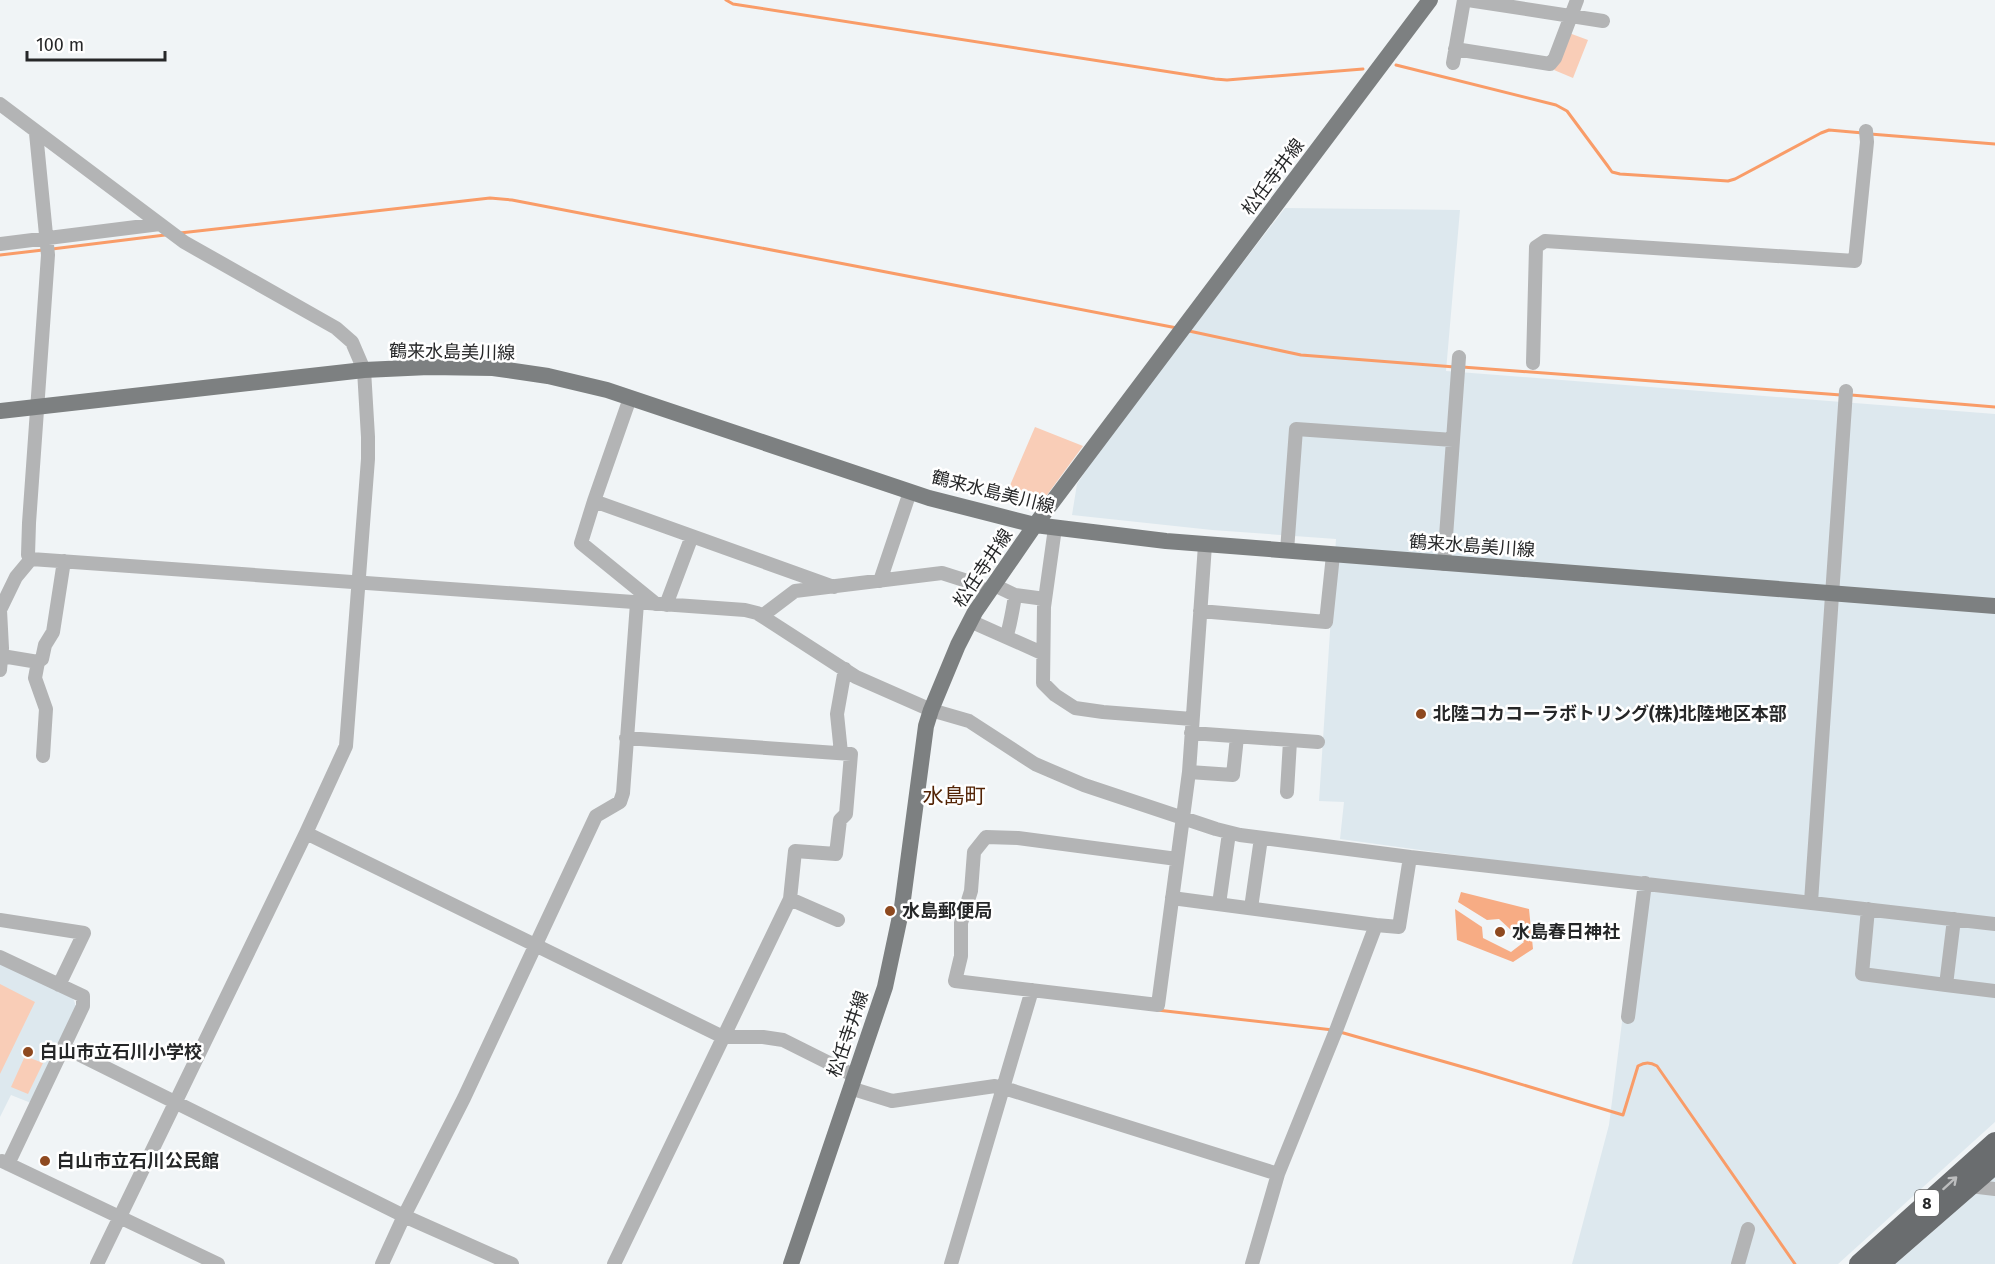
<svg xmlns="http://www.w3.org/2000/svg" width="1995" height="1264" viewBox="0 0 1995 1264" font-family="'Fira Sans','Noto Sans JP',sans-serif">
	<rect width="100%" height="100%" fill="#f0f4f6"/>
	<path fill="#dde8ee" d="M1285,208L1460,210L1446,371L1995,414V1122L1838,1264H1572L1609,1125L1640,880L1340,839L1344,802L1319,801L1336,539L1212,530L1072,515L1077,484L1111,433Z
		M0,963L73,998L77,1009L31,1103L11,1095L0,1117Z
		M1995,1177V1264H1895L1900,1260Z"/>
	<path fill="#f9cdb7" d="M1569,33L1588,40L1573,78L1554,70Z
		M1035,427L1083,446L1047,495L1002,504Z
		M0,984L35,1002L0,1074Z
		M25,1056L43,1063L28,1094L11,1087Z"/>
	<path fill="#f7ac84" d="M1461,892L1529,909L1533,949L1513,962L1457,940L1455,909L1482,927L1483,938L1511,952L1524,942L1499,919L1487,920L1458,902Z"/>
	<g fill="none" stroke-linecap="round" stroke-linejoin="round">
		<path stroke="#f99c68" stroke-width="3" d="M726,0L733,4L1215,79L1227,80L1363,69
			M1396,65L1556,105L1567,111L1607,165L1612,172L1620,174L1728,181L1735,179L1821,133L1829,130L1863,133
			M1870,134L1995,144
			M180,233L490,198L512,200L1177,328
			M52,249L165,235
			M0,255L43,250
			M1189,331L1301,355L1455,367
			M1462,367L1841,395
			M1851,395L1995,407
			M1157,1010L1333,1030
			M1340,1032L1477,1071L1623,1115L1638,1066C1645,1062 1650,1062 1657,1066L1795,1264"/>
		<path stroke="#b3b4b5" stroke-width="14" d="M1468,0L1603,21
			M1455,49L1550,64L1555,58L1577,0
			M1453,63L1464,0
			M0,104L184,242L336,328L352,342L364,370L368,437V459L346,746L306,833L97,1264
			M0,244L160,224
			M1533,363L1536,247L1545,241L1855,261L1867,142L1866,131
			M594,501L630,398
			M1055,528L1044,607L1043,683L1055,695L1075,708L1103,712L1192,719
			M1287,551L1296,429L1453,440
			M31,559L745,610L757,613L856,677L931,710L969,721L1035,764L1084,785L1216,829L1240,835L1410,857L1995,924
			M31,559L28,555L29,523L48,255L36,133
			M1444,564L1459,357
			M880,581L910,492
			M994,585L1015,595L1045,599
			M656,604L581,543L594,501L834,587
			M666,605L692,536
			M0,610L16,577L31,559
			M1200,611L1326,622L1333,555
			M762,616L795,591L942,573L964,580L989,592
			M970,621L1042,653
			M1006,637C1009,631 1014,603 1015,595
			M2,656L38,662
			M0,670L2,648L0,610
			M1191,733L1318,742
			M841,753L837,714L845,669
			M43,756L46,709L35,678L38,662L42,659L45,645L53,632L64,561
			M1189,772L1233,775L1237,737
			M1287,792L1290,741
			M306,833L723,1037H763L783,1040L855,1076
			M1177,859L1018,838L986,837L974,852L971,891L961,923V956L955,981L1158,1005L1189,772L1205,545
			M1172,898L1376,925
			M790,899L838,920
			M1811,902L1846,391
			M1219,904L1229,833
			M1251,908L1261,838
			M1868,909L1862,974L1946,985
			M1954,919L1946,985L1995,991
			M0,920L84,933L59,985
			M0,957L83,996V1006L8,1164
			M1628,1017L1645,883
			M64,1047L404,1216L512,1264
			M850,1088L892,1101L995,1086L1004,1088L1278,1174
			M2,1161L218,1264
			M1970,1186L1995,1189
			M382,1264L404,1216L464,1098L596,816L620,802L623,793L637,603
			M614,1264L790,899L795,851L836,854L840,820L846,814L851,754L626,738
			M951,1264L1032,990
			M1252,1264L1278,1174L1337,1028L1376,925L1399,927L1410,857
			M1738,1264L1748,1229"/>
		<path stroke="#7d8081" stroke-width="16" d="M0,411L364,370L429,367L493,368L548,376L607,390L929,498L1035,525L1166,541L1995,606
			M791,1264L885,987L902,907L926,726L931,710L958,645L975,612L1035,525L1430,0"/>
		<path stroke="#6a6d6f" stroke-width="20" d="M1859,1264L1995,1142
			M1880,1264L1995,1164"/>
	</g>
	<defs><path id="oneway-shaft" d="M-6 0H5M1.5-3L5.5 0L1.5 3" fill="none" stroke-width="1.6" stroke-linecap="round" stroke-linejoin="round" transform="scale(1.5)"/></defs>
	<use stroke="#bcbdbe" href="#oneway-shaft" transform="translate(1950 1183) rotate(-42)"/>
	<g fill="#8e491f" stroke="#fff" stroke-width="2">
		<circle cx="1421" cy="714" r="6"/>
		<circle cx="890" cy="911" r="6"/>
		<circle cx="1500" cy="932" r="6"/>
		<circle cx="28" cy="1052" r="6"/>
		<circle cx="45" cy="1161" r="6"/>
	</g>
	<g text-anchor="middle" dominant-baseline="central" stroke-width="5" stroke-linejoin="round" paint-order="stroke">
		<rect fill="#fff" stroke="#676868" stroke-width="1.5" x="1915" y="1190" width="24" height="26" rx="4.5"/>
		<g font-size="16" font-weight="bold" fill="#262728">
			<text x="1927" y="1203">8</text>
		</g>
		<g font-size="18" fill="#262728" stroke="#fff">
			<text transform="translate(1273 177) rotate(-53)">松任寺井線</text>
			<text transform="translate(452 352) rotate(1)">鶴来水島美川線</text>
			<text transform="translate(993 492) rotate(14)">鶴来水島美川線</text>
			<text transform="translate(1472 546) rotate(4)">鶴来水島美川線</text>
			<text transform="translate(983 568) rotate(-56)">松任寺井線</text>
			<text transform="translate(848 1034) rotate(-71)">松任寺井線</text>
		</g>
		<g font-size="18" font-weight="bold" fill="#262728" stroke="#fff" text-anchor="start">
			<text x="1433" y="714">北陸コカコーラボトリング(株)北陸地区本部</text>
			<text x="902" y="911">水島郵便局</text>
			<text x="1512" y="932">水島春日神社</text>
			<text x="40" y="1052">白山市立石川小学校</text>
			<text x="57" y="1161">白山市立石川公民館</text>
		</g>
		<g font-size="21" fill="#532406" stroke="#fff">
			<text x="954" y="796">水島町</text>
		</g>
	</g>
	<path d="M27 51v9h138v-9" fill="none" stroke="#262728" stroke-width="3"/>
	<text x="36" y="51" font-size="18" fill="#262728" stroke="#ffffff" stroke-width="4.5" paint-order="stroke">100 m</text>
</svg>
